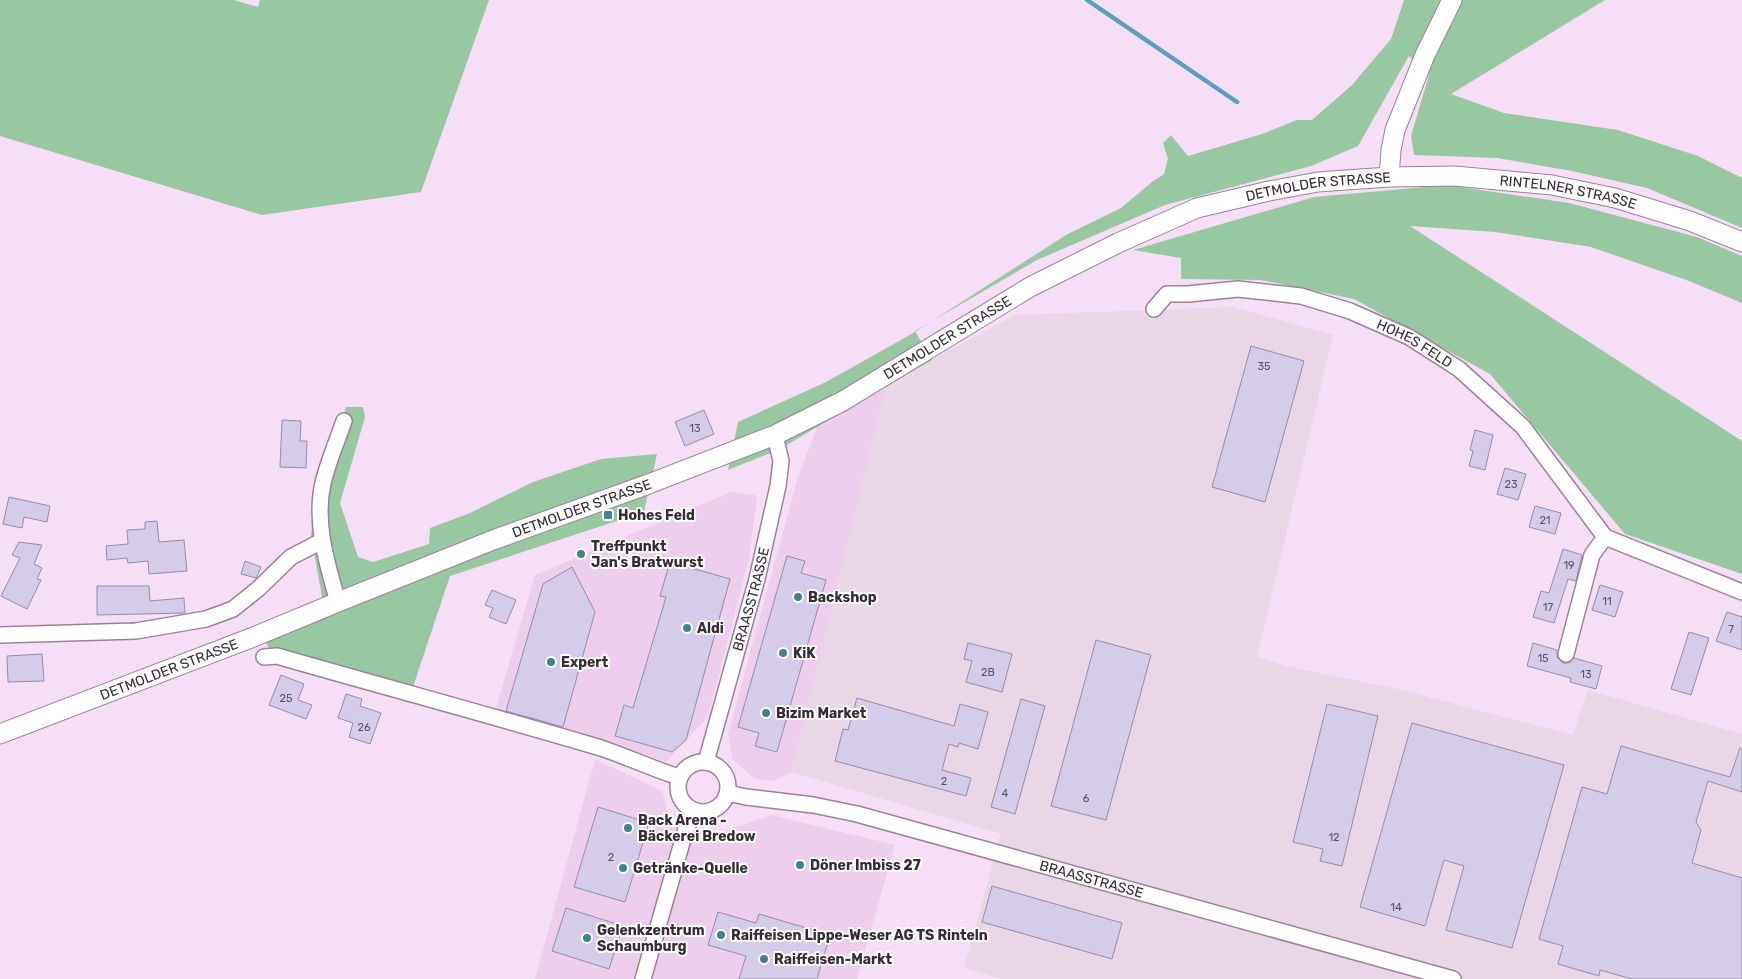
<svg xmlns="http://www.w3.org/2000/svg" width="1742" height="979" viewBox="0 0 1742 979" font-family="Rubik,sans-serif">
	<rect width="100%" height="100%" fill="#f6def6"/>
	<path fill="#edcfed" d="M886,388L792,772L773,781L755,779L733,760L728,734L798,477L817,427Z
		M731,492L755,495L757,499L749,559L708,717L666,762L612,742L494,715L535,575Z
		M595,759L662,791L672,826L713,835L771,815L895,845L857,979H535Z"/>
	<path fill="#e9d6e7" d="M1233,307L1333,335L1257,657L1286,666L1402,690L1573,735L1588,690L1742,734V979H1002L964,968L1001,834L792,772L886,388L932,360L1015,315Z"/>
	<path fill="#98c8a1" d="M0,0H234L258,7L260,0H489L421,192L262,215L0,136Z
		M1404,0H1605L1451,94L1504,113L1618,130L1698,156L1742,178V228L1647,188L1572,171L1497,158L1414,155L1411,136L1429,75L1409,56L1358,146L1311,166L1165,205L1037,260L915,331L932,360L778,450L728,470L738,422L824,383L860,363L915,332L1066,235L1121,208L1152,182L1164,174L1168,159L1163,143L1171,135L1188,156L1262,134L1297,120H1312L1352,85L1391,39Z
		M1447,185L1569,203L1697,237L1742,256V303L1689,281L1591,247L1495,232L1410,226L1742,441V574L1625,534L1490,374L1354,299L1261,280L1181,279V258L1133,250L1314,197Z
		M346,407H363L365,417L340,503L358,557L373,562L429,544L430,528L470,513L533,482L601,459L657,454L644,512L450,576L412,690L268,647L261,627L323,602L311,535L317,492Z"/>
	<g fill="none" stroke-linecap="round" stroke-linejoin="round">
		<path stroke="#5ba0ba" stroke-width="4.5" d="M1087,0L1237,102"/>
	</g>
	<path fill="#d5cce9" stroke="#958da8" d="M1251,346L1304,361L1265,502L1212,487Z
		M704,410L714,434L685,446L675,422Z
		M282,420L301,421L300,441H307L306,468L280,467Z
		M1475,430L1493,435L1485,470L1469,466L1473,451L1470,450Z
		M1505,468L1526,474L1518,500L1497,494Z
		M9,497L50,506L47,522L24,517L22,528L3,524Z
		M1535,506L1561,513L1555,534L1529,527Z
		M157,521L159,542L184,540L187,571L149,574L148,561L128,563L127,558L107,560L106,546L128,544L127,530L145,529V522Z
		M19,542L42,545L34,564L42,568L37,579L41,580L27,609L1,596L20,558L12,555Z
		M1563,549L1582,555L1576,581L1568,579L1554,623L1533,617L1541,591L1549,593Z
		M787,556L805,561L801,573L826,580L777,752L755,746L759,733L738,727Z
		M245,561L261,567L256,578L241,574Z
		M670,562L730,579L686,740L672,752L615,736L624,705L633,708L666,597L660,596Z
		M572,567L595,612L563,727L506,711L543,584Z
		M1600,585L1623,592L1615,617L1592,610Z
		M97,586H149L150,601L184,598L185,613L97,615Z
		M492,590L516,600L506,624L489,617L493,608L485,605Z
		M1727,612L1742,617V650L1716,641Z
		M1689,632L1709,638L1691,695L1671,689Z
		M1096,640L1151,655L1106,820L1051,806Z
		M968,643L1012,654L1002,692L966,682L972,661L964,659Z
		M1533,643L1557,650V657L1563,663H1569L1574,658L1602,666L1596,689L1570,682L1571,678L1527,666Z
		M42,654L44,681L8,682L7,656Z
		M281,675L304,684L298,700L312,705L306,719L269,705Z
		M346,694L362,699L360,706L381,713L370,744L349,737L353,723L338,718Z
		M857,698L954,726L960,704L988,712L978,749L959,743L958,747L949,744L942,770L971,778L966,796L835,761L843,729L848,730Z
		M1021,699L1045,706L1015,814L991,807Z
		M1327,704L1378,716L1342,866L1320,861L1323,849L1293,842Z
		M1412,723L1564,765L1512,948L1446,930L1464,866L1444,860L1425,926L1360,907Z
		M1621,746L1730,777L1740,748L1742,749V792L1708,781L1696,822L1701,830L1692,863L1742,878V979H1632L1600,970L1599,976L1558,964L1563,946L1539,939L1582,787L1607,794Z
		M598,807L643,821L648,826L625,902L574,887Z
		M992,886L1122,923L1112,959L982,922Z
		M566,908L623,926L609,969L552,951Z
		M718,912L756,923L759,914L830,935L817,979H739L746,956L708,945Z"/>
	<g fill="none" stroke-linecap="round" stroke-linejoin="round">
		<defs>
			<g id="minor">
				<path id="s1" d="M1154,309L1167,294H1188L1238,289L1301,296L1350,311L1409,337L1459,369L1523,427L1605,537L1742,592"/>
				<path d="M338,602C327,564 314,522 323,483C328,462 337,441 344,421"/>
				<path d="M0,635L136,631L206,619L233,609L258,589L291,557L322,541"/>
				<path d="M1566,654L1592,555L1605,537"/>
				<path d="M264,657L277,656C385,687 493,716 601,748C628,757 653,769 679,777"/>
				<circle cx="703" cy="787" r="25"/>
				<path id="s2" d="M706,762L757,579L778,486L781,461L775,435"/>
				<path id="s3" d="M728,793L746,797L813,805L857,814L1453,979"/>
				<path d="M643,979L685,832L694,811"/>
			</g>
			<g id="major">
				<path d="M1389,177L1391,150L1395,130L1425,55L1452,0"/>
				<path id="s4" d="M0,734L256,636L338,602L493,540L646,485L775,435L843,401L1030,287L1118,243L1197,208L1269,191L1318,182L1389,177L1455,176L1552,185L1615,198L1690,221L1742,242"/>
			</g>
		</defs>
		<use href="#minor" stroke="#9a8399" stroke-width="18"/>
		<use href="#major" stroke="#9a8399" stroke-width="21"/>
		<use href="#minor" stroke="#fff" stroke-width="15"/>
		<use href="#major" stroke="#fff" stroke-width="19"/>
	</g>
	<g fill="#3e8490" stroke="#fff" stroke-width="2">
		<rect x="603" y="510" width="10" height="10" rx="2.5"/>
		<circle cx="581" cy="554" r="5"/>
		<circle cx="798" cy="597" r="5"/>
		<circle cx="687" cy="628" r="5"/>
		<circle cx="783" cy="653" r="5"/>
		<circle cx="551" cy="662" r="5"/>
		<circle cx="766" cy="713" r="5"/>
		<circle cx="628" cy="828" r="5"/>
		<circle cx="800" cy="865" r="5"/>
		<circle cx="623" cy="868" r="5"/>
		<circle cx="721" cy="935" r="5"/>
		<circle cx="587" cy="938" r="5"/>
		<circle cx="764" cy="959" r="5"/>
	</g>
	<g text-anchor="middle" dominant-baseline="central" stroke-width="4" stroke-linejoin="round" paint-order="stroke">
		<g font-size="11" fill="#5d5462">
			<text x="1264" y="366">35</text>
			<text x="695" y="428">13</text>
			<text x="1511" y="484">23</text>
			<text x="1545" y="520">21</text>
			<text x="1569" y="565">19</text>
			<text x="1607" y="601">11</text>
			<text x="1548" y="607">17</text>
			<text x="1731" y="629">7</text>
			<text x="1543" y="658">15</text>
			<text x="988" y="672">2B</text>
			<text x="1586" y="674">13</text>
			<text x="286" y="698">25</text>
			<text x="364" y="727">26</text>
			<text x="944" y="781">2</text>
			<text x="1005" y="793">4</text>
			<text x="1086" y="798">6</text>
			<text x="1334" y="837">12</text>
			<text x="611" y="857">2</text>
			<text x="1396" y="907">14</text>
		</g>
		<g font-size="14" fill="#352c35" stroke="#fff">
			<text stroke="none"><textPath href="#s4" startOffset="1434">DETMOLDER STRASSE</textPath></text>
			<text stroke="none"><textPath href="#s4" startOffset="1686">RINTELNER STRASSE</textPath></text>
			<text stroke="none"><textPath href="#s4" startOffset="1029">DETMOLDER STRASSE</textPath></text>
			<text stroke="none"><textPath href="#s1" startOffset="278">HOHES FELD</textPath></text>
			<text stroke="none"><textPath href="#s4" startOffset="624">DETMOLDER STRASSE</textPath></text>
			<text stroke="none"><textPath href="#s2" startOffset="169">BRAASSTRASSE</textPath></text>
			<text stroke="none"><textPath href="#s4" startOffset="181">DETMOLDER STRASSE</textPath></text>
			<text stroke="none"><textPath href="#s3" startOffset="374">BRAASSTRASSE</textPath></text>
		</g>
		<g font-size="14" font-weight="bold" fill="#352c35" stroke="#fff" text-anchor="start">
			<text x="618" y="515">Hohes Feld</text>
			<text x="591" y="546">Treffpunkt<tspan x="591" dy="16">Jan's Bratwurst</tspan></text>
			<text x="808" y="597">Backshop</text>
			<text x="697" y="628">Aldi</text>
			<text x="793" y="653">KiK</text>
			<text x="561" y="662">Expert</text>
			<text x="776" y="713">Bizim Market</text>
			<text x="638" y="820">Back Arena -<tspan x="638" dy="16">Bäckerei Bredow</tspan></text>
			<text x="810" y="865">Döner Imbiss 27</text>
			<text x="633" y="868">Getränke-Quelle</text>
			<text x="597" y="930">Gelenkzentrum<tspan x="597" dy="16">Schaumburg</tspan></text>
			<text x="731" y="935">Raiffeisen Lippe-Weser AG TS Rinteln</text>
			<text x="774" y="959">Raiffeisen-Markt</text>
		</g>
	</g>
</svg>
